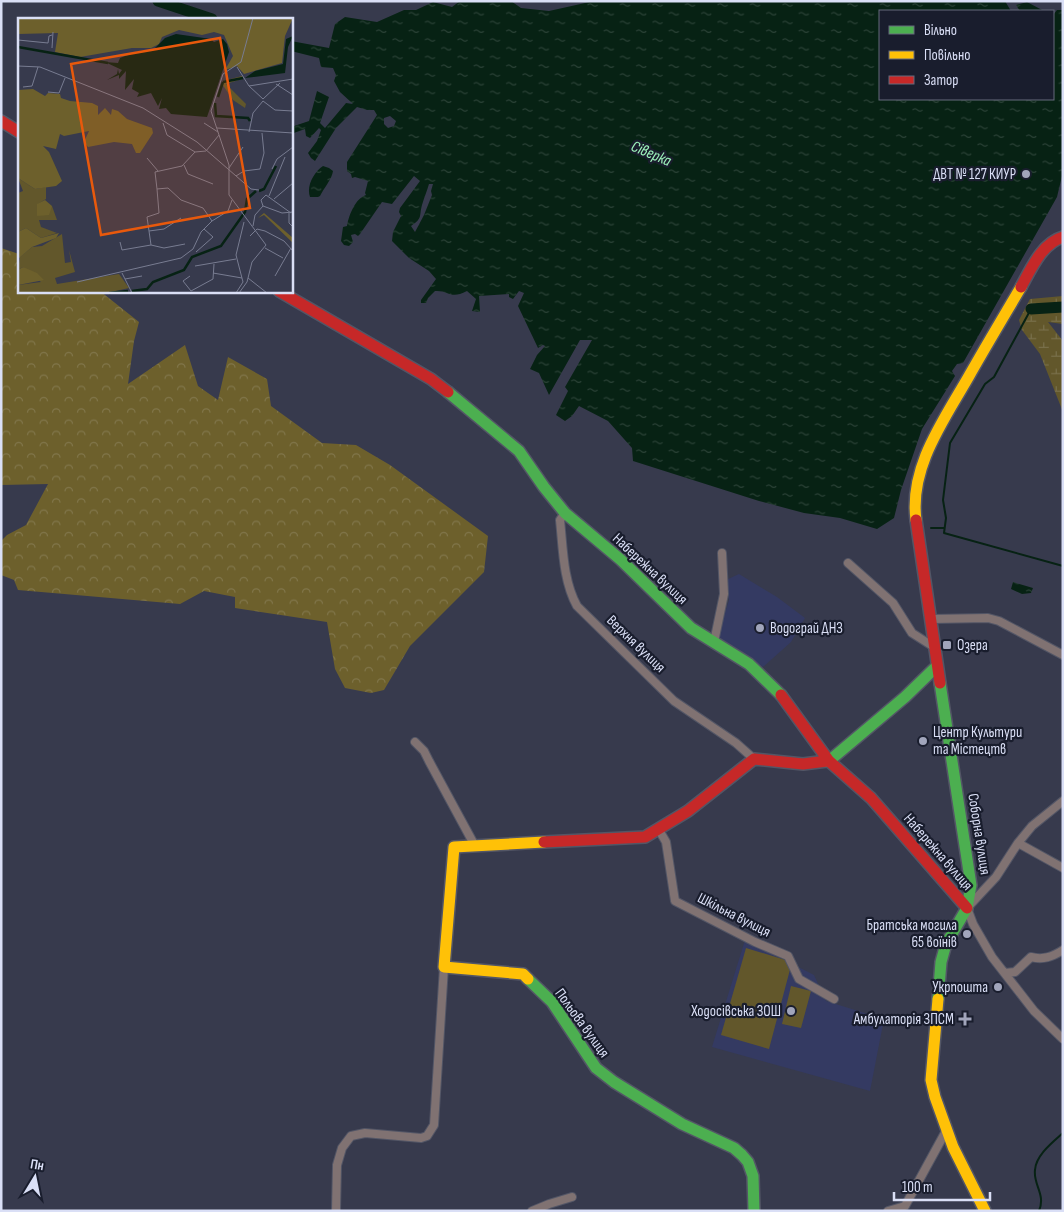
<svg xmlns="http://www.w3.org/2000/svg" width="1064" height="1212" viewBox="0 0 1064 1212" font-family="'Sofia Sans Condensed',sans-serif">
	<defs>
		<pattern id="forest-crowns" width="20" height="18" patternUnits="userSpaceOnUse" patternTransform="scale(1.25)"><rect width="20" height="18" fill="#6d602c"/><path d="M2 6a3 3 0 1 1 6 0M12 15a3 3 0 1 1 6 0" fill="none" stroke="#81764b"/></pattern>
		<pattern id="wetland-marsh" width="20" height="14" patternUnits="userSpaceOnUse" patternTransform="scale(1.25)"><rect width="20" height="14" fill="#62572b"/><path d="M1 5h8M5 5V1M11 12h8M15 12V8" fill="none" stroke="#786f4a"/></pattern>
		<pattern id="water-ripples" width="26" height="14" patternUnits="userSpaceOnUse" patternTransform="scale(1.25)"><rect width="26" height="14" fill="#072214"/><path d="M2 4q2-2 4 0t4 0M15 11q2-2 4 0t4 0" fill="none" stroke="#2b4237"/></pattern>
	</defs>
	<rect width="100%" height="100%" fill="#373a4d"/>
	<path fill="#343a62" d="M739,574L777,597L805,618L791,642L763,667L717,638L729,600L726,580Z
		M745,940L814,975L826,1001L884,1019L870,1091L712,1047Z"/>
	<path fill="url(#forest-crowns)" d="M1,248L19,254V291H100L139,322L134,341L128,384L185,345L198,386L218,400L228,357L267,379L271,406L322,443L356,445L390,465L488,536L484,572L410,646L384,690L371,693L345,688L335,669L327,622L235,608V597L204,591L180,604L18,590L14,580L1,575V541L7,535L26,525L48,484L1,485Z"/>
	<path fill="url(#wetland-marsh)" d="M1063,296V324L1048,322L1063,341V412L1040,354L1022,330L1019,320L1030,299Z"/>
	<path fill="#62572b" d="M746,948L792,962L769,1049L721,1035Z
		M791,986L811,991L801,1028L782,1024Z"/>
	<path fill="url(#water-ripples)" fill-rule="evenodd" d="M460,1H511L521,8L549,11L594,1H1005L1011,11H880V99H1053V15L1057,10H1063V172L1057,197L963,363L957,364L952,371L955,376L922,429L901,490L894,518L877,529L840,518L804,513L759,501L633,461L632,448L608,421L579,406L572,416L565,421L556,415L568,391L565,387L592,340H580L549,395L539,373L530,369L537,355L545,346L543,345L538,348L518,306L524,293L519,291L513,299L509,297V294L479,296L480,312L472,311L476,299L467,291C450,300 449,290 435,291L428,298L426,303H421V300L436,279L429,271L409,258L392,241L393,232L401,216L399,212L400,208L420,181L414,176L392,204L382,202L360,234L358,236L355,234L351,235L353,242L349,246L344,245L341,241L343,227L347,226C349,214 356,198 366,195L365,193L368,181L355,177L352,178L351,174L347,171V162L377,115L374,110H367L357,107L336,128L315,161L311,158L308,153L317,141L321,130L319,128L310,138L306,136L305,129L291,134V127L309,121L317,91L329,97L320,123L325,128L346,103L353,104L340,92L334,81L336,75L333,68L321,67L319,58L291,51V41L329,48L335,24L345,17L377,22L404,10H416L433,2L452,7ZM390,116L396,121L394,126L388,128L384,124V118ZM429,184H433L431,191L432,195L424,215L415,232L411,226C423,218 419,216 422,205C424,198 427,191 429,184Z
		M1027,2L1044,11H1045H1020L1016,5Z
		M323,166L329,168L333,171C332,179 324,188 320,196L318,197H310C306,186 314,172 323,166Z
		M1013,582L1033,588L1031,593L1022,594L1011,589Z"/>
	<g fill="none" stroke-linecap="round" stroke-linejoin="round">
		<path stroke="#072214" stroke-width="2" d="M1031,309L994,377L985,384L950,443L943,500L946,518L944,533L1063,566
			M931,528H944
			M1039,1211C1046,1194 1033,1185 1035,1170C1036,1155 1053,1142 1063,1133"/>
		<path stroke="#072214" stroke-width="11" d="M158,1L212,19
			M1031,309L1063,307"/>
		<defs>
			<path id="street" d="M565,513L560,520C563,548 563,581 577,606L674,701L736,743L754,759
				M848,563L893,603L912,633L934,647
				M931,619L988,618L999,621L1063,655
				M714,642L724,594L722,553
				M415,742L424,751L429,761L475,846
				M1063,801L1032,826L1018,843L996,877L967,908L973,924L992,957L1034,1011L1063,1039
				M659,830L666,842L675,901L755,942L788,956L799,979L834,999
				M1018,843L1063,868
				M1005,973L1015,972L1031,957C1043,960 1052,957 1063,950
				M336,1211L337,1165L342,1148L351,1136L365,1133L421,1138L427,1136L434,1125L444,967
				M532,1211L549,1204L572,1197
				M888,1211L905,1206L946,1131"/>
			<path id="fast" d="M448,392L519,451L544,487L565,513L621,560L691,628L749,664L781,695
				M827,761H829L905,697L937,666
				M528,979L552,1002L596,1068L614,1082L682,1124L734,1148L742,1155L748,1162L753,1176L754,1211
				M938,999L941,962L946,944L967,908L971,885L940,683"/>
			<path id="slow" d="M916,520C909,467 944,420 969,376C986,346 1004,316 1021,287
				M528,979L523,974L444,967L454,847L544,842
				M938,999L931,1080L935,1097L953,1147L985,1211"/>
			<path id="jam" d="M1,121L19,132
				M1021,287C1031,269 1042,243 1063,237
				M279,291L431,379L448,392
				M916,520L940,683
				M781,695L829,761L871,798L967,908
				M544,842L645,837L688,811L754,759L803,764L827,761"/>
		</defs>
		<use href="#street" stroke="#535666" stroke-width="10"/>
		<use href="#fast" stroke="#535666" stroke-width="14"/>
		<use href="#slow" stroke="#535666" stroke-width="14"/>
		<use href="#jam" stroke="#535666" stroke-width="14"/>
		<use href="#street" stroke="#807272" stroke-width="8"/>
		<use href="#fast" stroke="#4caf50" stroke-width="11"/>
		<use href="#slow" stroke="#ffc107" stroke-width="11"/>
		<use href="#jam" stroke="#c62828" stroke-width="11"/>
	</g>
	<g fill="#a1a5bb" stroke="#191d2d" stroke-width="2">
		<circle cx="1026" cy="174" r="5"/>
		<circle cx="760" cy="628" r="5"/>
		<rect x="942" y="640" width="10" height="10" rx="2.5"/>
		<circle cx="923" cy="741" r="5"/>
		<circle cx="967" cy="934" r="5"/>
		<circle cx="998" cy="987" r="5"/>
		<circle cx="791" cy="1011" r="5"/>
		<path d="M962.5 1011.5h5v5h5v5h-5v5h-5v-5h-5v-5h5z"/>
	</g>
	<g text-anchor="middle" dominant-baseline="central" stroke-width="4.5" stroke-linejoin="round" paint-order="stroke">
		<g font-size="15" fill="#dadff6" stroke="#191d2d" text-anchor="end">
			<text x="1016" y="174">ДВТ № 127 КИУР</text>
			<text x="770" y="628" text-anchor="start">Водограй ДНЗ</text>
			<text x="957" y="645" text-anchor="start">Озера</text>
			<text x="933" y="732" text-anchor="start">Центр Культури<tspan x="933" dy="17">та Містецтв</tspan></text>
			<text x="957" y="925">Братська могила<tspan x="957" dy="17">65 воїнів</tspan></text>
			<text x="988" y="987">Укрпошта</text>
			<text x="781" y="1011">Ходосівська ЗОШ</text>
			<text x="954" y="1019">Амбулаторія ЗПСМ</text>
		</g>
		<g font-size="15" fill="#dadff6" stroke="#191d2d">
			<text transform="translate(650 569) rotate(43)">Набережна вулиця</text>
			<text transform="translate(636 644) rotate(44)">Верхня вулиця</text>
			<text transform="translate(979 834) rotate(81)">Соборна вулиця</text>
			<text transform="translate(938 852) rotate(49)">Набережна вулиця</text>
			<text transform="translate(734 915) rotate(27)">Шкільна вулиця</text>
			<text transform="translate(582 1023) rotate(54)">Польова вулиця</text>
		</g>
		<g font-size="16" font-style="italic" fill="#9ef4bc" stroke="#191d2d">
			<text transform="translate(651 154) rotate(23)">Сіверка</text>
		</g>
	</g>
	<g transform="translate(18 18)">
		<rect width="275" height="275" fill="#373a4d"/>
		<path d="M0,160L17,171L28,169V181L20,186L19,198L34,188L39,202H21L23,209L39,215L23,220L8,210L0,214V175L5,173ZM44,216L47,245L53,244L51,232L57,254L37,260L39,266L101,256L111,270L88,275H0V267L23,264L5,249L0,252L2,239L14,229L24,228Z" fill="#62572b"/>
		<path d="M0,0H275L267,18L264,45L226,56L219,48L207,52L215,38L206,17L196,14L184,17L161,12L144,19L141,26L133,30H114L62,39L37,34L40,15L0,16ZM15,71L27,78L30,75L42,76L43,80L52,83L74,85L80,88V97L87,90L93,97L94,91L100,93L109,101L134,110L135,115L122,135H118L114,126L96,124L70,129L66,124L71,113L46,118L42,116L38,131L25,128L31,134L44,163L38,168L17,171L0,160V72ZM27,182L34,188L31,197L19,198V186ZM246,195L275,220V225L246,197L240,200ZM8,210L23,220L41,215L38,220L14,229L0,241V214ZM5,249L19,255L26,262L0,267V252Z" fill="#6d602c"/>
		<path d="M224,58V61L208,66L228,86L227,90L215,82L204,66L205,63Z" fill="#62572b"/>
		<path d="M158,16L193,21L196,24L205,21L209,26L211,34L189,99L153,96L148,90L141,91L144,80L140,88L133,75L119,79L121,75L114,71L116,61L107,72L108,53L101,61V57L89,62L99,56L100,51L101,56L104,52L87,44L100,45L102,40L121,33L135,32L147,20ZM275,18L270,29L267,55L227,60L237,53L265,46L268,21Z" fill="#072214"/>
		<path fill="none" stroke="#072214" stroke-width="2.5" d="M0,29L90,45M205,64L225,60M200,79L205,64M197,85L198,98L230,100L232,103M241,173L246,171L258,148M114,273L129,271L135,264L166,252L174,239L203,228L227,194L229,181L238,173M91,275L110,273"/>
		<path fill="none" stroke="#787c91" stroke-width="1" d="M0,22L30,25L31,18L34,17M34,30L35,14M0,48L22,49L125,90L179,124L233,171L241,172M219,49L231,68L275,61M258,66L275,77M231,68L245,81L262,65M5,69L14,68L20,49M30,74L41,75L47,60M145,105L149,117L177,134M186,105L200,114M199,110L275,115M231,114L235,95L245,83L257,92L275,93M129,140L140,153M166,147L170,156L195,166M211,150L225,129M254,151L259,141L275,129M218,158L226,153L242,151L246,135L244,115M251,178L267,139M256,181L275,165M245,188L243,182L248,177L273,195M271,195V205L275,209M194,203L185,190L163,182L150,170L139,171L137,154L164,148L177,134L188,133L201,117M235,208L237,197L245,188L264,195L275,194M131,213L146,211L163,200M232,218L239,211L247,213L266,223L275,233M102,224L104,232L133,227L146,230L167,226M133,227L129,199L141,195L139,171M247,230L265,240M178,234L195,219L186,211M177,248L218,241M104,255L114,275M195,255L224,260M172,258L165,263L173,273L195,261L196,246M257,258L273,230M230,260L249,275M107,261L124,258M59,264L163,240L175,231L183,214L194,203L210,193L214,182M218,275L225,264L218,237L226,204M221,275L229,264L234,244L248,227L211,177V147L193,93L205,56L223,44L235,0"/>
		<path fill="#e8590c" fill-opacity="0.15" stroke="#e8590c" stroke-width="2.5" d="M202,20L232,190L83,217L53,46Z"/>
		<rect width="275" height="275" fill="none" stroke="#dadff6" stroke-width="2.5"/>
	</g>
	<rect width="1064" height="1212" fill="none" stroke="#dadff6" stroke-width="5"/>
	<rect x="879" y="10" width="175" height="90" fill="#191d2d" stroke="#666b7d"/>
	<rect x="889" y="26" width="25" height="8" fill="#4caf50" stroke="#666b7d"/>
	<text x="924" y="35" font-size="15" fill="#dadff6">Вільно</text>
	<rect x="889" y="51" width="25" height="8" fill="#ffc107" stroke="#666b7d"/>
	<text x="924" y="60" font-size="15" fill="#dadff6">Повільно</text>
	<rect x="889" y="76" width="25" height="8" fill="#c62828" stroke="#666b7d"/>
	<text x="924" y="85" font-size="15" fill="#dadff6">Затор</text>
	<g transform="translate(35 1177) rotate(10)" stroke="#191d2d" stroke-width="4" paint-order="stroke">
	<path d="M0-4L9 19L0 12L-9 19Z" fill="#dadff6"/>
	<text y="-8" font-size="14" font-weight="bold" text-anchor="middle" fill="#dadff6">Пн</text>
	</g>
	<path d="M894 1192v8h96v-8" fill="none" stroke="#dadff6" stroke-width="2.5"/>
	<text x="902" y="1192" font-size="15" fill="#dadff6" stroke="#191d2d" stroke-width="4" paint-order="stroke">100 m</text>
</svg>
